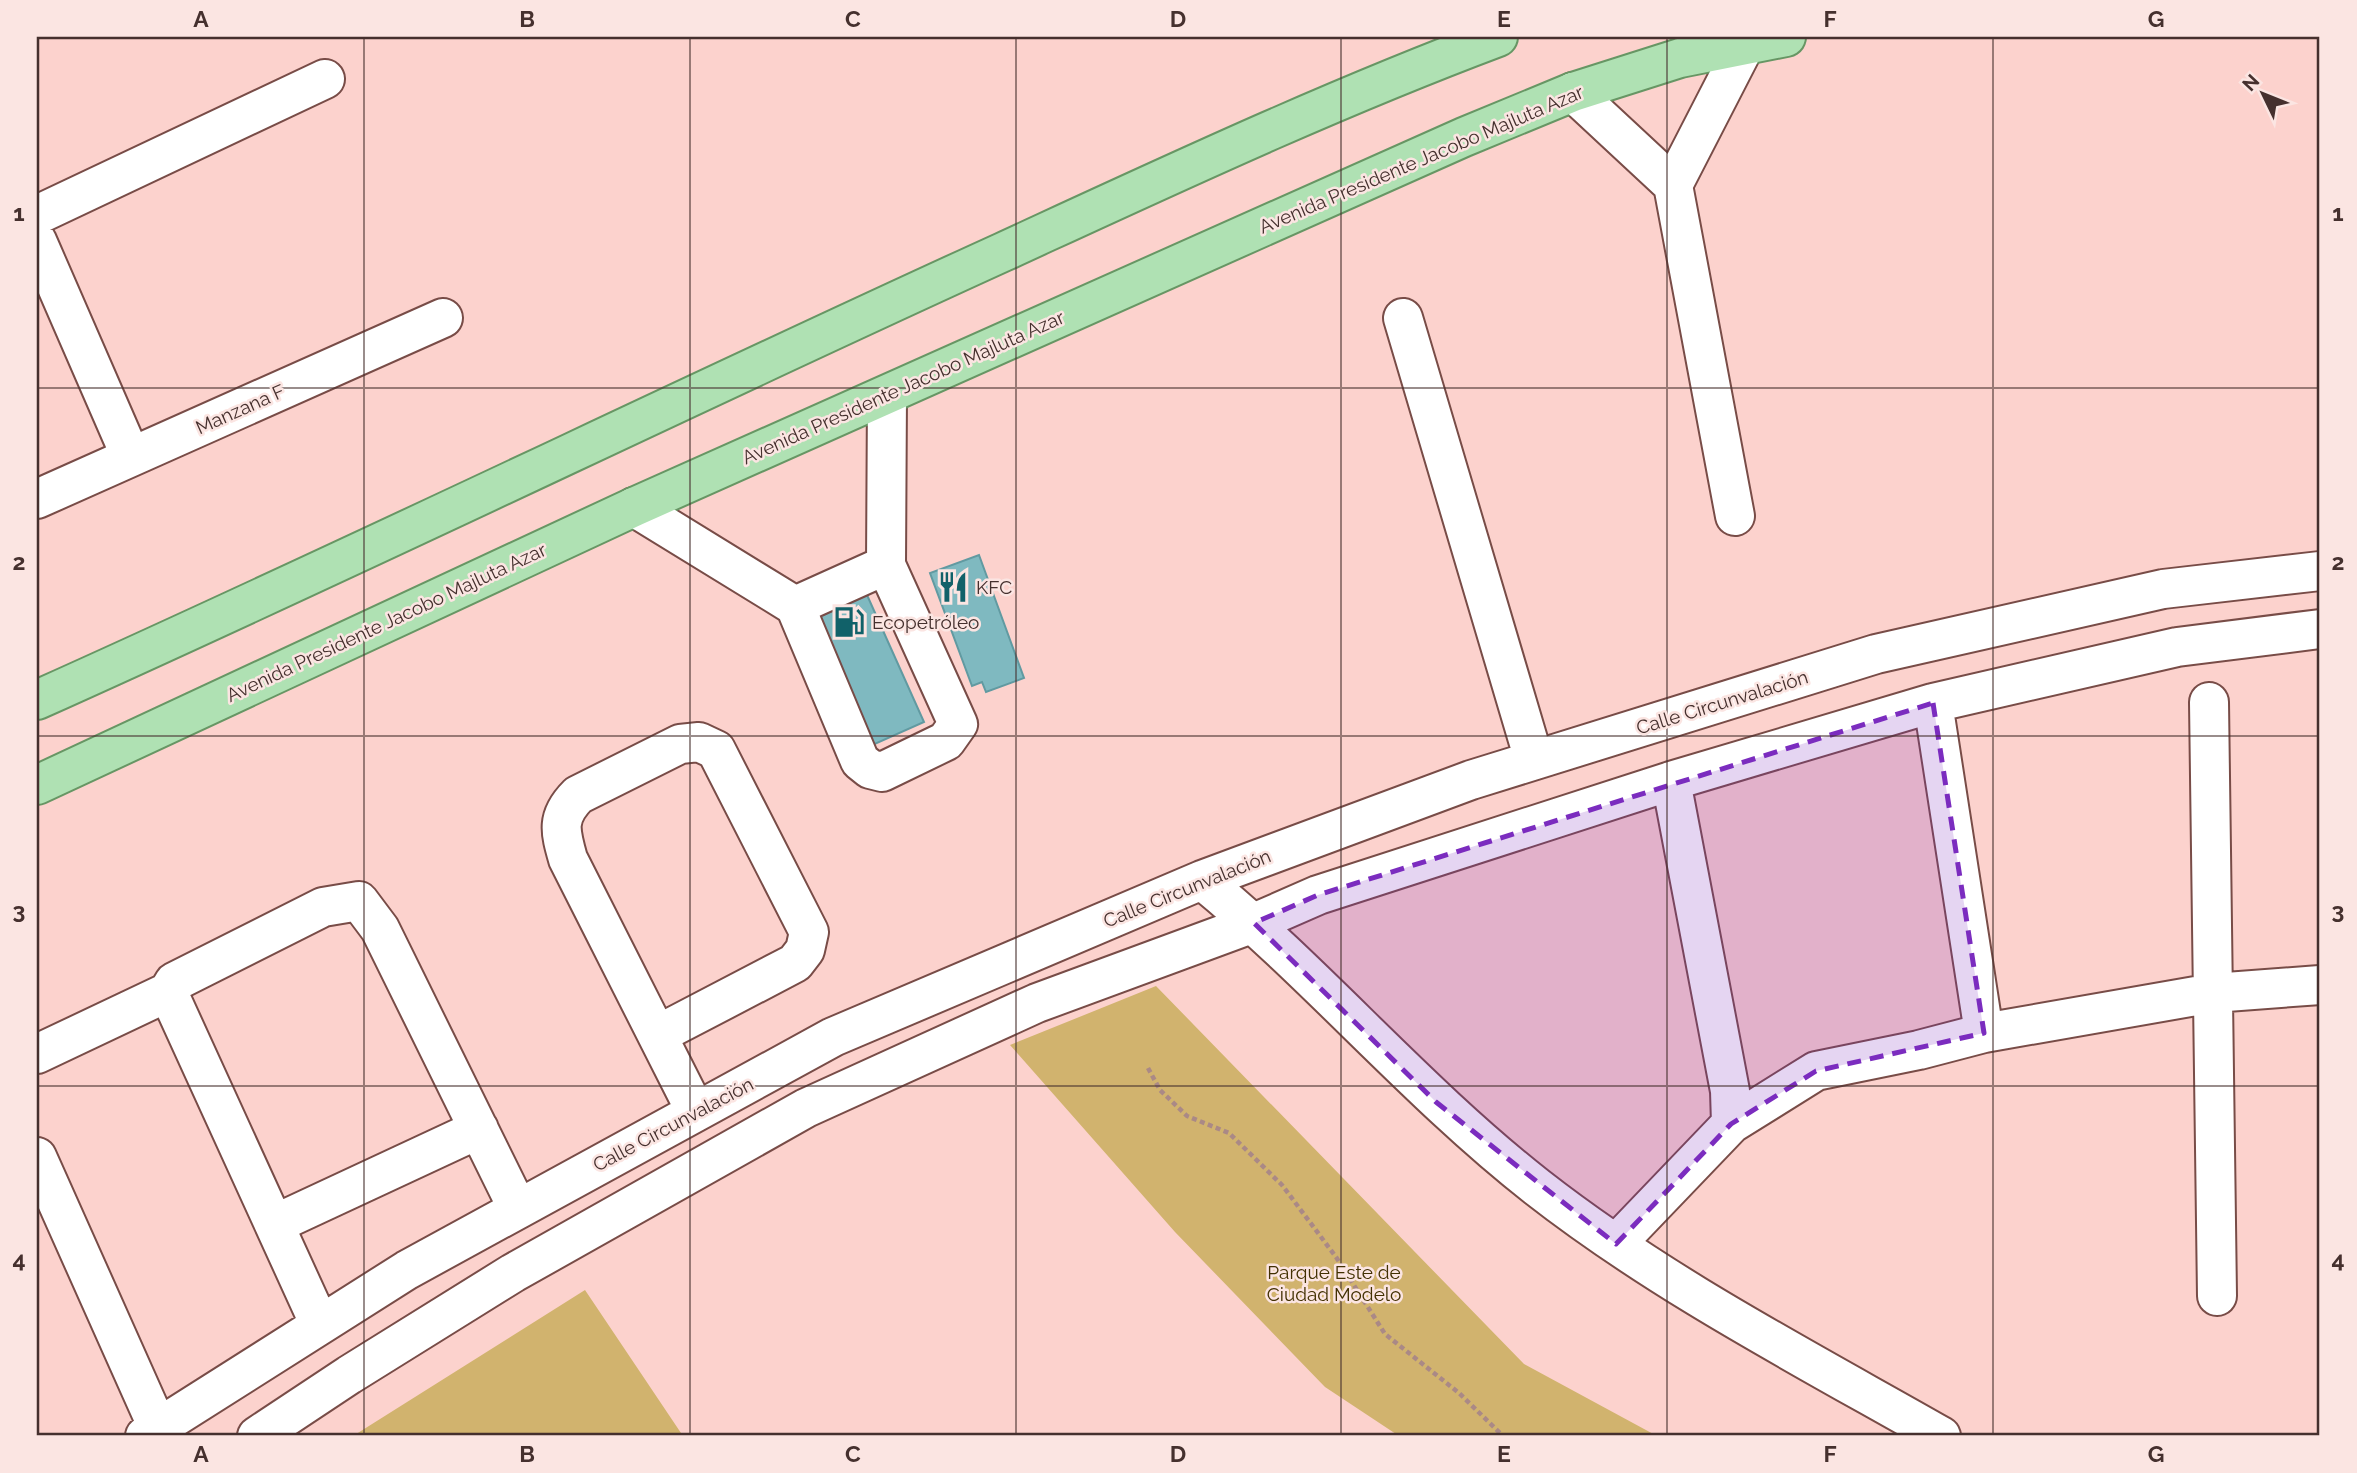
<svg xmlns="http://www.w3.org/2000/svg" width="2357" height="1473" viewBox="0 0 2357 1473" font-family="Raleway,sans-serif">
	<rect width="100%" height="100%" fill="#fcd2cd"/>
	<path fill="#d1b36e" d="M1156,986L1524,1364L1657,1436H1399L1325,1387L1175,1232L1010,1045Z
		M585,1290L683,1436H353Z"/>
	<path fill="#7fb9c0" stroke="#619aa1" stroke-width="2" d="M979,555L1024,678L986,692L982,682L972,686L930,573Z
		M867,595L924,722L868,747L811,620Z"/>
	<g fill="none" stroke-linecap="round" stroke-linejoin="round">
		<defs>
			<path id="minor" d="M1573,92L1673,185L1735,516
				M1673,185L1745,45
				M37,215L325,79
				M37,241L131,457
				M1403,318L1534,760
				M37,499L443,318
				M634,507L795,606L860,761L870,769L882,772L946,741L958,724L886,565L795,606
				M886,565L887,395
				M2209,702L2217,1296
				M1933,703L1984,1033
				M1671,781L1730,1091L1731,1124
				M1202,880C1319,976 1417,1093 1537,1187C1661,1284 1804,1358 1941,1436
				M657,1035L795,963L805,950L809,932L716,750L699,742L680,744L578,795C556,817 560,831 568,859L696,1112
				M37,1054L168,992
				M37,1157L158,1428
				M275,1224L479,1129
				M1616,1244L1731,1124L1816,1071L1919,1050L1984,1033L2213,993L2320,985
				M320,1325L168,992L174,982L323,907L359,901L380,929L518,1209
				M145,1436L407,1270L833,1037L1202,880L1471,780L1876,654L2163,589L2320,571
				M257,1436L349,1375L513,1273L806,1108L1037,1003L1254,923L1318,895L1671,781L1933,703L2177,647L2320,629"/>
			<path id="major" d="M37,700C361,555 680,399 1003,252C1166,177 1330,100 1498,37
				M37,785L634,507L1464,137L1573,92L1680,58L1786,37"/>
		</defs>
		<use href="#minor" stroke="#784c47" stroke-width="42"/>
		<use href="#major" stroke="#679664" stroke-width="42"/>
		<path stroke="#aa8986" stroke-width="4.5" stroke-dasharray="5 3.5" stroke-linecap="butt" d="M1148,1068L1160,1090L1187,1116L1229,1133L1282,1185L1336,1257L1385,1334L1459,1393L1503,1436"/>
		<use href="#minor" stroke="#fff" stroke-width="38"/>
		<use href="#major" stroke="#afe1b3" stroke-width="38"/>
	</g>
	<path fill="#7b2cbf" fill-opacity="0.2" stroke="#7b2cbf" stroke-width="5" stroke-dasharray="14 9" stroke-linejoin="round" d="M1933,703L1984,1033L1816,1071L1731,1124L1616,1244L1436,1102L1254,923L1318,895Z"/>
	<path fill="none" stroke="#45302e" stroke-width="2" stroke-opacity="0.55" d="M364,37V1436M690,37V1436M1016,37V1436M1341,37V1436M1667,37V1436M1993,37V1436M37,388H2320M37,736H2320M37,1086H2320"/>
	<defs>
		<symbol id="restaurant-bare" viewBox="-9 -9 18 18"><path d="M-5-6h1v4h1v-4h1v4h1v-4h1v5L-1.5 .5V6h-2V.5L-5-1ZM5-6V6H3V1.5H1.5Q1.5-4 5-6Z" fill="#116169" stroke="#fbe5e2" stroke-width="2.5" paint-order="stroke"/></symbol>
		<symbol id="fuel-bare" viewBox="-9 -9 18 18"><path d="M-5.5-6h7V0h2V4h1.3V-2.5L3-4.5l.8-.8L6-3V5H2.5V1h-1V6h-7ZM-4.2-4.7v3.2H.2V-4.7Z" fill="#116169" stroke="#fbe5e2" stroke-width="2.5" paint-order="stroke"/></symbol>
	</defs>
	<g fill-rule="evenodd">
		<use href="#restaurant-bare" x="931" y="565" width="44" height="44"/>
		<use href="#fuel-bare" x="827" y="600" width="44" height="44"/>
	</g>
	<g text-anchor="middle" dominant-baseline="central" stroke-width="5" stroke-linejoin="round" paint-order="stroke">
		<g font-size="19" fill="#45302e" stroke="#fbe5e2">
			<text transform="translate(1421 159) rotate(-23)">Avenida Presidente Jacobo Majluta Azar</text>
			<text transform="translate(903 387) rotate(-24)">Avenida Presidente Jacobo Majluta Azar</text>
			<text transform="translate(240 409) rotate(-24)">Manzana F</text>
			<text transform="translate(386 622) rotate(-25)">Avenida Presidente Jacobo Majluta Azar</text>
			<text transform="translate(1722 702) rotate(-17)">Calle Circunvalación</text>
			<text transform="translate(1187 888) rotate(-22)">Calle Circunvalación</text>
			<text transform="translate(673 1124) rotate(-28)">Calle Circunvalación</text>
		</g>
		<g font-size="19" fill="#45302e" stroke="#fbe5e2" text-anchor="start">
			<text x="976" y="587">KFC</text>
			<text x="872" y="622">Ecopetróleo</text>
		</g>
		<g font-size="19" fill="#423002" stroke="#fbe5e2">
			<text x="1334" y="1272">Parque Este de<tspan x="1334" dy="22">Ciudad Modelo</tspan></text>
		</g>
	</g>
	<rect width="2357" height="1473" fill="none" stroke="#fbe5e2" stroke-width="77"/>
	<g transform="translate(2263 94) rotate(313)" stroke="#fbe5e2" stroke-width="5" paint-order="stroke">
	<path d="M0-5L12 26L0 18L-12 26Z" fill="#45302e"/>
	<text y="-10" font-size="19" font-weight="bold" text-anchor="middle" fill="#45302e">N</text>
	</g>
	<rect x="38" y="38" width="2280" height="1396" fill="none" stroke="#45302e" stroke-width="2.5"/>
	<g font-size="23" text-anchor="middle" font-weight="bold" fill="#45302e">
		<text x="201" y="27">A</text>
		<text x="527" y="27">B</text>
		<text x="853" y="27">C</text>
		<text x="1178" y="27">D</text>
		<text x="1504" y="27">E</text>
		<text x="1830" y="27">F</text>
		<text x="2156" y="27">G</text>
		<text x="19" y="221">1</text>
		<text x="2338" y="221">1</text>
		<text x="19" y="570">2</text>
		<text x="2338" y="570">2</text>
		<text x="19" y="919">3</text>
		<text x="2338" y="919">3</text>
		<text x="19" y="1268">4</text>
		<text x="2338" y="1268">4</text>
		<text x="201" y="1462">A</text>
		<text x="527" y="1462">B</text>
		<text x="853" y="1462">C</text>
		<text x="1178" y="1462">D</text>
		<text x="1504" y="1462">E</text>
		<text x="1830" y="1462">F</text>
		<text x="2156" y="1462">G</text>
	</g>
</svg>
